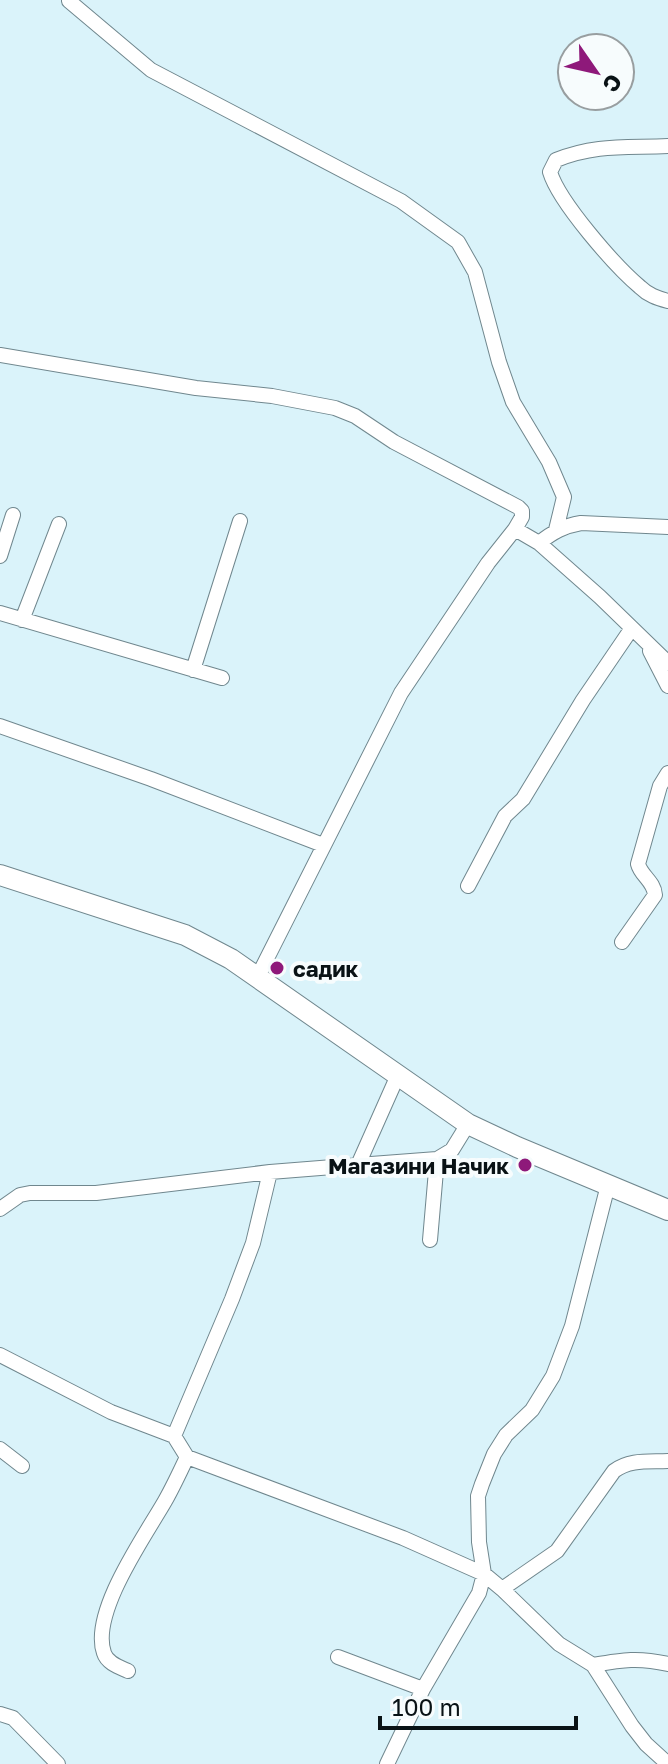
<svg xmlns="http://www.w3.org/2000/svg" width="668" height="1764" viewBox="0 0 668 1764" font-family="'Golos Text',sans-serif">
	<rect width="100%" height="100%" fill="#daf3fa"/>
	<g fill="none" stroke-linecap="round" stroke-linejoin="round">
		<defs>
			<path id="street" d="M69,1L151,70L401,201L458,242L475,272L499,362L513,402L549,462L564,497L556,530
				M668,146C626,148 596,144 556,160L550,172C559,202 615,266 640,287C648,295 657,298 668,301
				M0,355L196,388L272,396L335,408L355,416L394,442L518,507L522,511V517L515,529L488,563L401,693L257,978
				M515,529L539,543L600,597L668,663
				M539,543C553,532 564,526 581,523L668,527
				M0,556L13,515
				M0,613L222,678
				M22,620L59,524
				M650,651L668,686
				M193,670L240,521
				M0,726L151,779L323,845
				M468,886L505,816L523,799L583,700L632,628
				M622,942L655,895C654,881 641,876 638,864L660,786L668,773
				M358,1165L437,1159L452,1150L468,1124
				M0,1209L20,1195L30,1193H96L270,1172L358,1165L398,1075
				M430,1240L437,1159
				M0,1355L111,1412L174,1436
				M0,1449L22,1466
				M187,1457L403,1538L484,1574L502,1589L559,1644L593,1665L632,1726L646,1744L668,1764
				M502,1589L557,1551L614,1471C630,1459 649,1462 668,1461
				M338,1657L423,1689
				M593,1665C622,1660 638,1657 668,1664
				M128,1671C119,1667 107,1663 104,1653C90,1613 145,1536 165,1501C173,1487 180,1472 187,1457L174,1436L232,1299L253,1243L270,1172
				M0,1714L13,1718L58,1764
				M387,1764L423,1689L479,1593L484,1574L479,1542L478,1496L482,1484L494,1454L506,1435L532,1410L553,1376L572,1326L608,1185"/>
			<path id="secondary" d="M0,875L185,935L231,959L468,1124L517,1147L668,1210"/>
		</defs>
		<use href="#street" stroke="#70878e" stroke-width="16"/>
		<use href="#secondary" stroke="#70878e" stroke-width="22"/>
		<use href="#street" stroke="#fff" stroke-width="14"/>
		<use href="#secondary" stroke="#fff" stroke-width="20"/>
	</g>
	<g fill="#8e197a" stroke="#f7fcfd" stroke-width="3">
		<circle cx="277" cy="968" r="8"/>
		<circle cx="525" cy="1165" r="8"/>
	</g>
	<g text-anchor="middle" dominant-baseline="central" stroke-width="8" stroke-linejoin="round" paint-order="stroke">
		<g font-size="22" font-weight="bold" fill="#091215" stroke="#f7fcfd" text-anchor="start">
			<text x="293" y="968">садик</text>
			<text x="509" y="1165" text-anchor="end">Магазини Начик</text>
		</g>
	</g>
	<g transform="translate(596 72) rotate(124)"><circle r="38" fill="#f7fcfd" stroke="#989ea0" stroke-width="2"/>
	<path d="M0-6L14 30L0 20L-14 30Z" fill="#8e197a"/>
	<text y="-12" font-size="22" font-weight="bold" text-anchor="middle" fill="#091215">С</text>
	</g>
	<path d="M380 1716v12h196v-12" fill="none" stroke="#091215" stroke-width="4"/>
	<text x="392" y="1716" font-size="24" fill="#091215" stroke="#f7fcfd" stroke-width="6" paint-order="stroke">100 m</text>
</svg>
